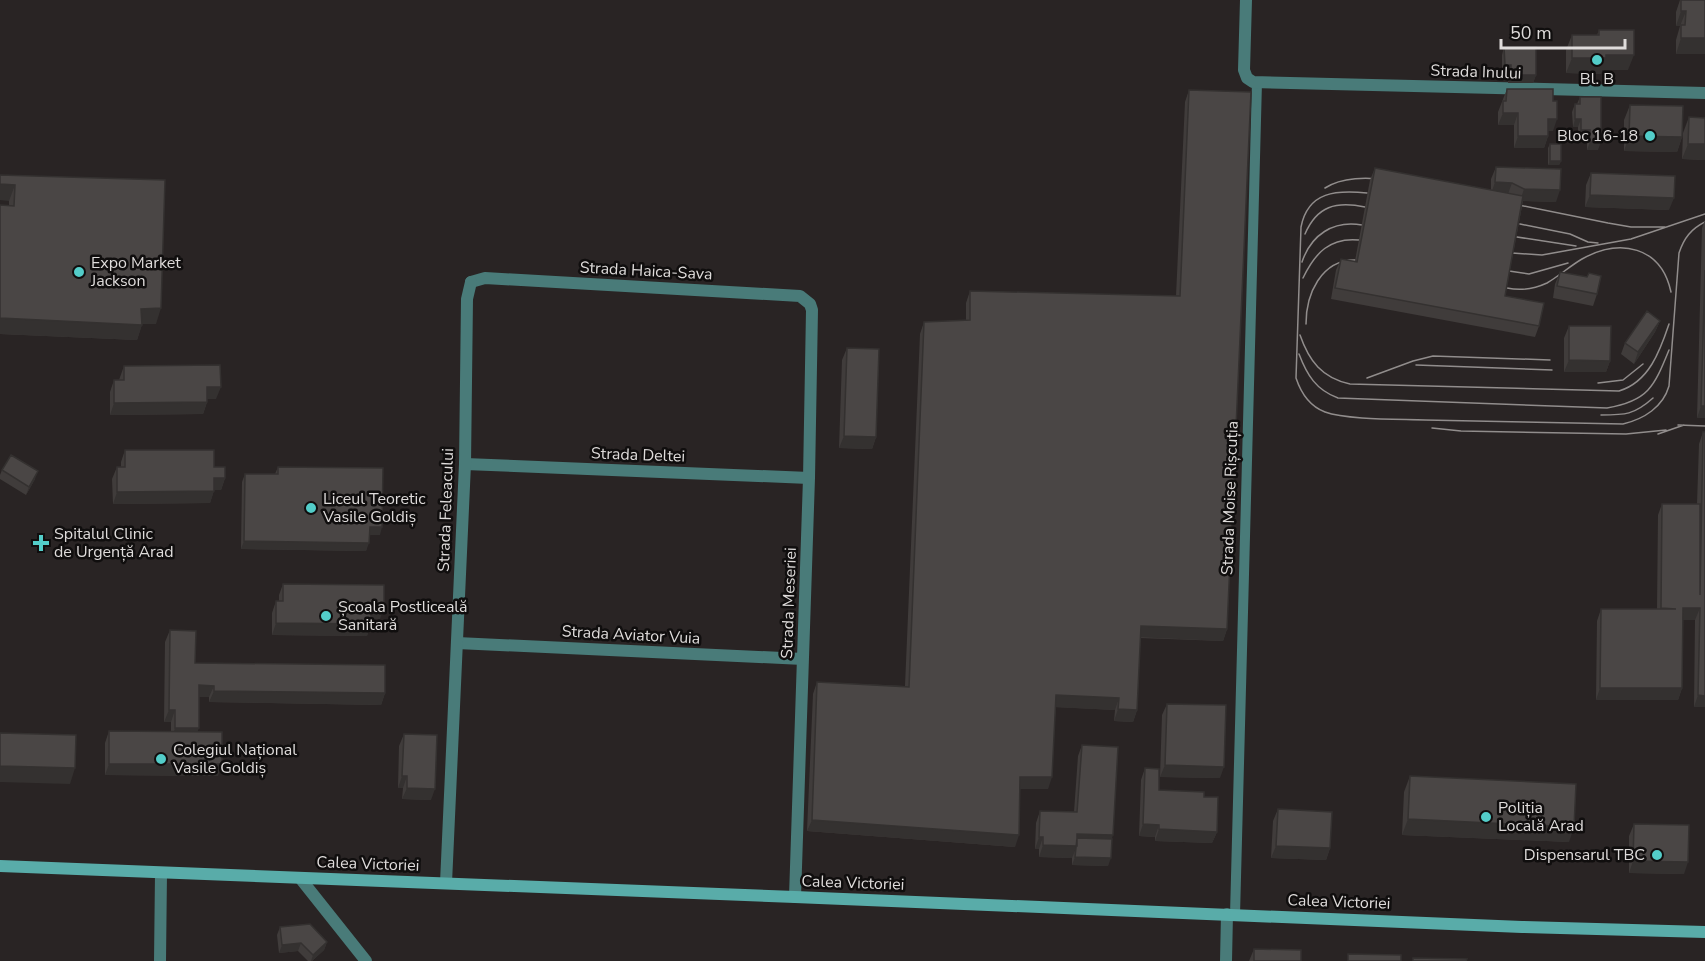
<svg xmlns="http://www.w3.org/2000/svg" width="1705" height="961" viewBox="0 0 1705 961" font-family="'Nunito Sans',sans-serif">
	<rect width="100%" height="100%" fill="#292424"/>
	<g fill="none" stroke-linecap="round" stroke-linejoin="round">
		<path stroke="#497b79" stroke-width="10" d="M1235,915L1257,82"/>
		<path stroke="#497b79" stroke-width="12" d="M1246,0L1244,70L1247,78L1253,82L1705,93
			M471,282L485,278L800,296L810,304L812,310L809,478L795,897
			M465,464L809,478
			M457,643L803,659
			M300,878L366,961
			M160,961L161,873
			M1226,961L1227,914"/>
		<path stroke="#497b79" stroke-width="12" d="M446,883L465,464L467,299L471,282"/>
		<path stroke="#59aca9" stroke-width="12" d="M0,866L795,897L1522,927L1705,932"/>
		<path stroke="#918d8c" stroke-width="1.5" d="M1325,188C1342,177 1368,177 1386,180
			M1367,193C1337,190 1308,191 1301,227L1296,378C1301,393 1309,406 1325,412C1347,420 1400,419 1425,420C1491,421 1557,423 1623,424C1644,419 1663,407 1669,386L1679,253C1684,238 1691,229 1705,222
			M1504,202L1608,223L1631,227H1665
			M1520,224L1570,234L1588,242L1598,243
			M1305,234C1317,206 1336,201 1365,207
			M1517,237L1576,246
			M1512,253L1542,255L1631,239L1705,214
			M1302,262C1311,235 1333,220 1362,225
			M1509,271L1529,274L1568,263
			M1303,278C1315,253 1330,237 1359,240
			M1507,288C1521,291 1534,289 1547,283C1559,276 1570,266 1582,259C1620,238 1661,246 1671,292
			M1306,324C1306,294 1321,260 1355,260
			M1300,335C1309,361 1322,378 1350,384L1619,391C1649,382 1660,351 1669,324
			M1299,354C1307,375 1316,390 1338,398L1607,408C1648,401 1654,387 1669,350
			M1416,365L1552,370
			M1367,378L1413,361L1433,356L1550,360
			M1598,383L1623,380L1643,364
			M1601,415C1625,415 1634,415 1653,398
			M1678,425L1705,426
			M1432,428L1461,431L1626,434L1666,430
			M1658,434L1684,425"/>
	</g>
	<path fill="#403c3b" d="M1680,0H1705V54H1676V40L1680,26H1676V12Z
		M1599,30L1628,70H1602L1601,74L1566,73V50L1572,35H1597Z
		M1504,47L1536,75L1533,83H1508V73H1502V55Z
		M1507,89L1553,131H1548V136L1544,148H1514V125H1498V112Z
		M1189,90L1227,629L1223,641L1140,638L1137,710L1133,722L1114,721L1115,710L1056,707L1048,789H1020L1015,847L807,831L813,694L817,682L905,686L920,334L924,322L966,320V303L970,291L1176,296L1185,102Z
		M1580,97L1598,150H1587V138H1578V127H1573L1572,112L1575,104H1577Z
		M1630,105L1682,137L1677,152L1624,151V120Z
		M1689,117L1705,118V160L1682,159L1683,133Z
		M1550,144L1561,161L1559,165H1548V148Z
		M1496,167L1556,202L1523,201L1505,296L1539,326L1535,337L1331,299L1336,270L1341,259L1355,261L1370,180L1375,168L1491,190V179Z
		M1591,173L1669,210L1585,207L1586,185Z
		M0,175L165,180L156,324H142L137,340L0,334V205H9V201Z
		M1705,220V418H1697L1702,228Z
		M1560,272L1597,294L1593,306L1553,298L1555,284Z
		M1660,321L1655,332L1634,364L1621,354L1625,343Z
		M1569,326L1610,361L1606,372H1564V338Z
		M847,348L876,437L872,449L839,448L842,360Z
		M124,366L216,399H207V402L203,414L110,415V392L114,380H119Z
		M1703,432L1705,707H1694L1695,620H1683L1682,688L1678,700H1596L1597,621L1601,609H1657L1658,515L1662,504H1697L1699,444Z
		M125,450L214,467L225,478L221,490H214L210,503L113,504L112,479L117,467H121V462Z
		M278,467L380,535H370L366,551L241,549L242,482L245,474H275Z
		M2,470L35,479L26,495L0,479V475Z
		M283,584L380,619H371L367,636L272,635V613L276,601H279V595Z
		M170,630L195,663L385,693L381,705L209,702V697H199L197,732L218,776L105,775V743L109,731L171,732V722H164L165,642Z
		M1167,704L1220,778L1160,777L1162,715Z
		M404,734L431,800L402,799L403,788H398L399,746Z
		M1082,745L1112,839L1108,866L1072,865V858L1039,857V849H1035L1036,823L1040,811L1074,812L1078,756Z
		M1145,768L1159,790L1204,797L1217,832L1212,843L1155,841V837L1139,836L1141,780Z
		M1410,776L1569,842L1402,835L1404,792Z
		M1278,809L1330,848L1326,860L1271,858L1273,821Z
		M1634,824L1684,874L1629,873V836Z
		M280,927L327,942L324,950L312,961H308L298,951L279,953L277,935Z
		M1254,949L1301,961H1249Z"/>
	<path fill="#343130" d="M1681,11H1686L1680,26H1676Z
		M1681,38H1705V54H1676Z
		M1606,55H1634L1628,70H1602L1601,74L1566,73L1572,58Z
		M1505,65H1511L1508,73H1502Z
		M1511,75H1536L1533,83H1508Z
		M1503,113H1518L1514,125H1498Z
		M1548,119H1557L1553,131H1544Z
		M1575,119H1581L1578,127H1573Z
		M1581,130H1590L1587,138H1578Z
		M1518,136H1548L1544,148H1514Z
		M1629,136L1682,137L1677,152L1624,151Z
		M1590,142H1601L1598,150H1587Z
		M1688,144H1705V160L1682,159Z
		M1550,161H1561L1559,165H1548Z
		M1495,182L1512,183L1508,194H1491Z
		M0,184L15,185L9,201L0,200Z
		M1524,189L1560,190L1556,202L1520,201Z
		M1590,195L1674,198L1669,210L1585,207Z
		M161,308L156,324H137L142,325L137,340L0,334V318Z
		M1660,321L1655,332L1634,364L1638,352Z
		M1569,360L1610,361L1606,372H1564Z
		M207,387H221L216,399H203Z
		M207,402L203,414L110,415L114,403Z
		M1701,406H1705V418H1697Z
		M844,436L876,437L872,449L839,448Z
		M38,471L35,479L26,495L29,487Z
		M214,478H225L221,490H210Z
		M214,491L210,503L113,504L117,492Z
		M370,527H382L380,535H367Z
		M244,541L369,543L366,551L241,549Z
		M371,607H384L380,619H367Z
		M1683,608H1700L1695,620H1678Z
		M276,623L371,624L367,636L272,635Z
		M1141,626L1227,629L1223,641L1136,637Z
		M199,685L214,686L209,697H195Z
		M1600,688H1682L1678,700H1596Z
		M214,691L385,693L381,705L209,702Z
		M1056,695L1119,698L1115,710L1052,707Z
		M1698,695L1705,696V707H1694Z
		M1118,709L1137,710L1133,722L1114,721Z
		M169,710H175L171,722H164Z
		M175,728H199L194,740H171Z
		M109,764H222L218,776L105,775Z
		M1165,765L1224,767L1220,778L1160,777Z
		M0,766L75,768L70,784L0,782Z
		M402,776H407L403,788H398Z
		M1020,777H1052L1048,789H1016Z
		M407,788L435,789L431,800L402,799Z
		M1408,819L1574,827L1569,842L1402,835Z
		M812,820L1019,835L1015,847L807,831Z
		M1143,824L1159,825L1155,837L1139,836Z
		M1159,829L1217,832L1212,843L1155,841Z
		M1077,834L1113,835L1109,847L1075,845Z
		M1039,837H1043L1039,849H1035Z
		M1043,845L1077,846L1072,858L1039,857Z
		M1276,846L1330,848L1326,860L1271,858Z
		M1075,857L1111,858L1108,866L1072,865Z
		M1633,861L1688,862L1684,874L1629,873Z
		M327,942L324,950L312,961H311L313,955Z
		M301,943L298,951L279,953L282,945Z"/>
	<path fill="#4a4645" stroke="#343130" stroke-width="1.5" d="M1681,0H1705V38H1681V25H1685L1686,11H1681Z
		M1599,30H1634V55H1606V58H1572V35H1599Z
		M1504,47H1536V75H1511V65H1505Z
		M1507,89H1553V101H1557V119H1548V136H1518V113H1503V101H1506Z
		M1189,90L1251,92L1227,629L1141,626L1137,710L1118,709L1119,698L1056,695L1052,777H1020L1019,835L812,820L817,682L909,687L924,322L970,320V291L1180,296Z
		M1580,97H1601V142H1590V130H1581V119H1575V104H1580Z
		M1630,105L1683,106L1682,137L1629,136Z
		M1689,117L1705,118V144H1688Z
		M1550,144H1561V161H1550Z
		M1496,167L1561,169L1560,190L1524,189L1512,183L1495,182Z
		M1375,168L1523,196L1505,296L1544,303L1539,326L1335,288L1341,259L1357,262Z
		M1591,173L1675,176L1674,198L1590,195Z
		M0,175L165,180L161,308L141,309L142,325L0,318V205L14,206L15,185L0,184Z
		M1705,270V406H1701Z
		M1560,272L1587,277L1589,273L1601,276L1597,294L1557,286Z
		M1647,311L1660,321L1638,352L1625,343Z
		M1569,326H1611L1610,361L1569,360Z
		M847,348L879,349L876,437L844,436Z
		M220,365L221,387H207V402L114,403V380H124V366Z
		M1703,432H1705V696L1698,695L1700,608H1683L1682,688H1600L1601,609H1676L1661,608L1662,504H1700V595Z
		M125,450H214V467H225V478H214V491L117,492V467H125Z
		M11,455L38,471L29,487L2,470Z
		M278,467L383,468L382,527H370L369,543L244,541L245,474H278Z
		M283,584L384,585V607H371V624L276,623V601H283Z
		M170,630L196,631L195,663L385,665V693L214,691V686L199,685V728H175V710H169Z
		M1167,704L1226,705L1224,767L1165,765Z
		M109,731L222,732V764H109Z
		M0,733L76,735L75,768L0,766Z
		M404,734L437,735L435,789L407,788V776H402Z
		M1082,745L1118,747L1113,835L1077,834V846L1043,845V837H1039L1040,811L1077,812Z
		M1145,768L1159,769V790L1204,792V797H1218L1217,832L1159,829V825L1143,824Z
		M1410,776L1576,784L1574,827L1408,819Z
		M1278,809L1332,812L1330,848L1276,846Z
		M1634,824L1689,825L1688,862L1633,861Z
		M1077,838L1112,839L1111,858L1075,857Z
		M310,924L327,942L313,955L301,943L282,945L280,927Z
		M1254,949L1301,950V961H1254Z
		M1348,954L1401,955V961H1348Z
		M1413,958L1467,959L1466,961H1413Z"/>
	<g fill="#53cdc9" stroke="#100e0e" stroke-width="2">
		<circle cx="1597" cy="60" r="6"/>
		<circle cx="1650" cy="136" r="6"/>
		<circle cx="79" cy="272" r="6"/>
		<circle cx="311" cy="508" r="6"/>
		<path d="M38 534h6v6h6v6h-6v6h-6v-6h-6v-6h6z"/>
		<circle cx="326" cy="616" r="6"/>
		<circle cx="161" cy="759" r="6"/>
		<circle cx="1486" cy="817" r="6"/>
		<circle cx="1657" cy="855" r="6"/>
	</g>
	<g text-anchor="middle" dominant-baseline="central" stroke-width="5" stroke-linejoin="round" paint-order="stroke">
		<g font-size="16" fill="#dfdcdb" stroke="#100e0e">
			<text transform="translate(1476 72) rotate(2)">Strada Inului</text>
			<text transform="translate(646 271) rotate(3)">Strada Haica-Sava</text>
			<text transform="translate(638 455) rotate(2)">Strada Deltei</text>
			<text transform="translate(1230 498) rotate(-88)">Strada Moise Rișcuția</text>
			<text transform="translate(446 510) rotate(-88)">Strada Feleacului</text>
			<text transform="translate(789 603) rotate(-88)">Strada Meseriei</text>
			<text transform="translate(631 635) rotate(3)">Strada Aviator Vuia</text>
			<text transform="translate(368 864) rotate(2)">Calea Victoriei</text>
			<text transform="translate(853 883) rotate(2)">Calea Victoriei</text>
			<text transform="translate(1339 902) rotate(2)">Calea Victoriei</text>
		</g>
		<g font-size="16" fill="#dfdcdb" stroke="#100e0e" text-anchor="start">
			<text x="1597" y="79" text-anchor="middle">Bl. B</text>
			<text x="1638" y="136" text-anchor="end">Bloc 16-18</text>
			<text x="91" y="263">Expo Market<tspan x="91" dy="18">Jackson</tspan></text>
			<text x="323" y="499">Liceul Teoretic<tspan x="323" dy="18">Vasile Goldiș</tspan></text>
			<text x="54" y="534">Spitalul Clinic<tspan x="54" dy="18">de Urgență Arad</tspan></text>
			<text x="338" y="607">Școala Postliceală<tspan x="338" dy="18">Sanitară</tspan></text>
			<text x="173" y="750">Colegiul Național<tspan x="173" dy="18">Vasile Goldiș</tspan></text>
			<text x="1498" y="808">Poliția<tspan x="1498" dy="18">Locală Arad</tspan></text>
			<text x="1645" y="855" text-anchor="end">Dispensarul TBC</text>
		</g>
	</g>
	<path d="M1501 39v9h124v-9" fill="none" stroke="#dfdcdb" stroke-width="3"/>
	<text x="1510" y="39" font-size="18" fill="#dfdcdb" stroke="#100e0e" stroke-width="4.5" paint-order="stroke">50 m</text>
</svg>
